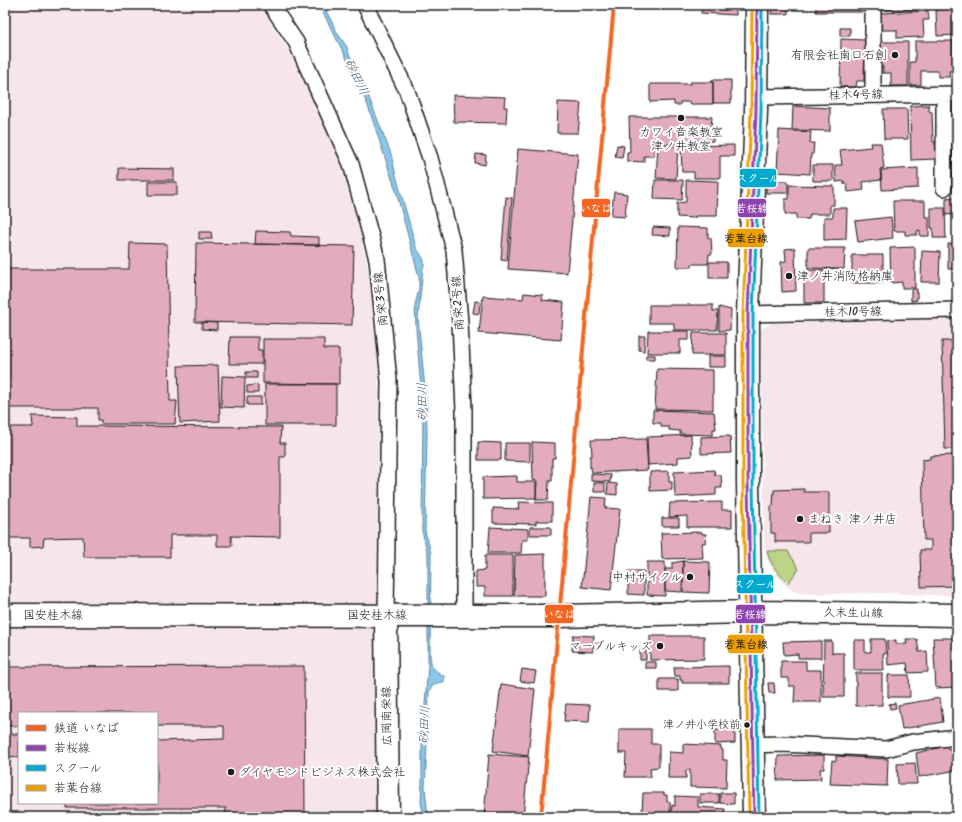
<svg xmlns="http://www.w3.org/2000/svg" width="962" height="822" viewBox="0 0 962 822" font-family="Kalam,'Klee One',sans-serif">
	<rect width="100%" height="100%" fill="#fff"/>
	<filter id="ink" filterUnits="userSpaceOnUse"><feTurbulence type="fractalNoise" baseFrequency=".025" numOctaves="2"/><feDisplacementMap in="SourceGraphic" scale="8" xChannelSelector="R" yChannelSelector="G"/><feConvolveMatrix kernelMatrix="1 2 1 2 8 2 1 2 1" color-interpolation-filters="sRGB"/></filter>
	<g filter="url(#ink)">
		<path fill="#f6e6ec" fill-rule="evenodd" d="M5,5H260L287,48L323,117L338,152L359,225L375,305L379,394L377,586L379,817H5ZM19,713H157V803H19Z
			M957,319V596L883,593L812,594L798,593L788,588L773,571L767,560L764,545L761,329L772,323Z"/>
		<path fill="#bdd388" stroke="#6c7852" d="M767,551H788L799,569L788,583C778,573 770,564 767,551Z"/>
		<path fill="#8bc7eb" stroke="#5f8398" d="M319,5H323L338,34L347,47L349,54L366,90L391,154L395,172L416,247C420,255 427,259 423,268L418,318L426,399L427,432L425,531L431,553L430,654C431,667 432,669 444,676V682C436,682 432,685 429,692L425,788L428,817H424L421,802L422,781V741L428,666V555L422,531L423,413L416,328L415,305L419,289V277L396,191L368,106L350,65Z"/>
		<path fill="#e2abc0" stroke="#1c1c1c" d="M702,5H736V15L701,13Z
			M772,5H808V7L788,6V14H771Z
			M816,5H866V12H816Z
			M880,5H917V10H880Z
			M933,5H957V7H933Z
			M957,9V35L937,36L936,10Z
			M928,11L929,20H923L924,37L897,38V30H882L881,13Z
			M840,28H850V36H840Z
			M954,38H957V61L955,62Z
			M841,39L865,40L864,81H857L856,87H840Z
			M915,41H953V71H949L950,77H938V71H921V85H910V62H915Z
			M881,42H908V86H891V73H883V67H881Z
			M712,80H731V103H713V81Z
			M690,82H713V104H690V102H680V105H674V101L650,102V84H690Z
			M453,95L505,97L504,107H507L506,123L454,122Z
			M558,102L581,103L578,133H557Z
			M929,105V111L932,112L933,142H935L936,159L911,160L910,106Z
			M793,106L830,108V131L792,130Z
			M956,106L957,131H951V113H956Z
			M883,109H907L908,139H884Z
			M629,117H712L711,128L713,129V141L696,142L695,144H654V156H644V162L627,161V152H630Z
			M779,130L811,132L810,143H814L813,154H811L810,174L777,172Z
			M870,143H881L884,168L880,169L881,180L863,182L864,190L848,192L847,184H844V181L836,182L835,165H842L840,150L871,147Z
			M957,143V159H956V153H951V144Z
			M617,145L624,146L622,158L615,157Z
			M734,145V156H720V178H694V172H682L681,146Z
			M658,146H678L676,179L656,178Z
			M518,149L578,154L567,273L508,269Z
			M476,154L486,155L485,165L475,163Z
			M813,165H833V181H813Z
			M119,168L174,169V180H119Z
			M918,168V188L882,190L881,170Z
			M952,174H957V183H952Z
			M655,180H683L682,200L654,199Z
			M686,180L718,181L717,216H695V218L677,217V203L686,202Z
			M766,181H788V193H766Z
			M148,182H177V195H148Z
			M789,185L834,186V205H830V214H810L809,219H796V214H785V199H789Z
			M957,188V214L946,215V198L956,197Z
			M614,192L627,194L625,217L611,216Z
			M506,197L512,198L507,261L501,260Z
			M893,201H925V217H929V236H920V230L917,231V235H905V231H894Z
			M833,208H847L846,239L824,240V217H833Z
			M931,208H945L946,238H933V228H931Z
			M891,217L893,238L858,242L855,221Z
			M653,227L670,228V236L652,235Z
			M678,227L708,228V238H711L712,254H709L708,264H692V267H677Z
			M256,231L290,232L291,236L319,237V245L255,244Z
			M199,232H211L212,239H199Z
			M130,243L167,244L170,401H177L175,424H101V420H98V408H5V269H129Z
			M196,243L354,246L352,325L195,322Z
			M948,244H957V269H948Z
			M915,247V288H902V282L891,283L890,248Z
			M795,248L796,291L782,292L781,262L786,261L785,249Z
			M808,248H845L844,269L808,268Z
			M922,251L940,252L939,282H921Z
			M852,255H883V283H852Z
			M709,262H727V278H709Z
			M804,270H824V303H804Z
			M911,289H917V300L911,301Z
			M524,293L543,295L542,300L564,302L561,340L479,333L483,296L523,299Z
			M475,301L480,302L479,314L473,313Z
			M649,305H713V311H718L717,330H674V323H649Z
			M719,307L731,310L730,330L719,331Z
			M202,322L217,323V330L202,329Z
			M648,331H689V340H680V353H647Z
			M693,333H726V355H692Z
			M639,336H645L644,351L639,350Z
			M230,337H258V350H262V364H229Z
			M263,339H324V349H339V384L263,383Z
			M942,341H957V449H945Z
			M646,355H655V359H646Z
			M708,356H726V367H708Z
			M218,365L220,421L180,423L178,366Z
			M657,369L713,370V410L655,409Z
			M246,372H257V378H246Z
			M222,376L245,377L244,408L221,407Z
			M265,384H336V425H265Z
			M258,385V393H247V386Z
			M247,397H261V405H247Z
			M653,410L714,412L716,429H713V435L680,434V431L669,430V427H661V423H653Z
			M32,416L77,417V426L281,427L280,443H285V457H280V537L231,536L232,546H217V535H170V557H84L83,537L44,538L43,546L30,547V538H5V427H33Z
			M691,435L692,456L678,457V463L648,465L647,437Z
			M730,436L731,453L701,454V437Z
			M646,439L648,470L592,473L591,467L590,468V456H592L591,440Z
			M478,442L501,443V460H478Z
			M532,442L555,443V458H552V481H549L548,500H536L537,481L533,480Z
			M505,443H530V462L505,461Z
			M957,455V586L921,587L920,550H931V540H924L922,460L930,459V456Z
			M714,470L715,475H721L722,488H716V495L675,497L674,472Z
			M669,471V482H672V490L650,491V472Z
			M591,474L611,475L610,482L591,481Z
			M517,476V482H536V498L483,499V477Z
			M594,483H605V492H594Z
			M608,483L617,484V495L607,494Z
			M804,489V492H829V533H809V542H775V533H771V506H773L774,490Z
			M591,497L606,498L605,508L620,509L611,590L582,587Z
			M518,502L552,503V521H536V524L493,523V508L519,509Z
			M722,502V510H732V527H687V516L669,517L670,503Z
			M662,518H679V526H662Z
			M490,527L528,529V540H522L521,553H488Z
			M530,527H551V535H530Z
			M702,532V534H706L705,543H702L703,558L662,559L661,533Z
			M545,554V596H514L515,555Z
			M485,555H513V596H485V587H476V571L485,570Z
			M683,561L710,562L709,593L683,592Z
			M683,561L682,592L665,591V569H672V563Z
			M647,562H665V596L647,595Z
			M628,571H644V595L628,594Z
			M573,635L594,636L593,652L572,651Z
			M650,636H704V659L650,660Z
			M933,638H957V687L936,688Z
			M871,639H885L886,654H883L884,670H854V640H865V652H871Z
			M906,639H917L919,652L927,651L928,672L908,673L907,663L888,665L887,641L896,640V644H907Z
			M821,641V658H798V654L784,655L783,642Z
			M824,641H832V653H844V697H823Z
			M640,650H646V660H640Z
			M781,661H806V670H821V702H794L795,686H789V678H781Z
			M645,662H656V668H645Z
			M304,666L305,817H225L226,808H67V803H157V741L224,739V726H157V713H19V726H5V667Z
			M729,666V683H682V680H680V676H675L674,667Z
			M522,669L536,671L534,683L520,681Z
			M856,673H882V705L856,706Z
			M888,675H909L910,697H888Z
			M659,679H678V691H659Z
			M768,683H774L775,693H769Z
			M501,684L535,689L528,756L493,751Z
			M940,698L943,722L902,729L898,705Z
			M895,703L896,708L890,709L889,704Z
			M566,704L590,705L589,722L564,721Z
			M619,729H651V744H659V767L650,768L651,777H625L626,753H619Z
			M735,729V743L715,744V730Z
			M5,734H19V757L5,756Z
			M683,744L721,746V749L723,750V760H727L726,788L690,787V770H686V778H668L669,752L683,753Z
			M947,746L948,749L957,747V770L919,777L916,753Z
			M489,754L529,757L523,817H484Z
			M824,755V769H820L821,779L777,780L778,756Z
			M836,756L888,759L887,786L830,784L832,760L836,761Z
			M915,763L917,784H898L897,764Z
			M643,793H664V795H667V802H670V817H644V813H642Z
			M720,793H734V804L720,803Z
			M700,794H719V803H700Z
			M675,796L698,797V807L725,809L724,817H671L672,805L675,806Z"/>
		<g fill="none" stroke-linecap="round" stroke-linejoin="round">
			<defs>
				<path id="street" d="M271,5L296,42L351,164L377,259L389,381L386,616
					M365,5L407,91L430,158L454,250L460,322L464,410V617
					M873,13V95
					M944,94V188
					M756,97L957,94
					M748,314L957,310
					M753,745L782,744L886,749L913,742L957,737"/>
				<path id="secondary" d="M5,615L559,616L750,612L957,615
					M386,616L388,817
					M754,817L748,482V314L756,111L757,5"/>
			</defs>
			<use href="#street" stroke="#1c1c1c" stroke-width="18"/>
			<use href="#secondary" stroke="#1c1c1c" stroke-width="25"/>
			<use href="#street" stroke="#fff" stroke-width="15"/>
			<use href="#secondary" stroke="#fff" stroke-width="22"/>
			<defs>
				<path id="bus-1" d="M754,817L748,482V314L756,111L757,5"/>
				<path id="bus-2" d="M759,817L753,482V314L761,111L762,5"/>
				<path id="bus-3" d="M749,817L743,482V314L751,111L752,5"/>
			</defs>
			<use href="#bus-1" stroke="#fff" stroke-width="6"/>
			<use href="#bus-2" stroke="#fff" stroke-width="6"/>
			<use href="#bus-3" stroke="#fff" stroke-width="6"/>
			<use href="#bus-1" stroke="#8e44ad" stroke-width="3"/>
			<use href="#bus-2" stroke="#00a9ce" stroke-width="3"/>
			<use href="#bus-3" stroke="#ec9f01" stroke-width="3"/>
			<defs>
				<path id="rail-1" d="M541,817L614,5"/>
			</defs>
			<use href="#rail-1" stroke="#fff" stroke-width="7"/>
			<use href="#rail-1" stroke="#f26522" stroke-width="4"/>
		</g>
	</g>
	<g fill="#1c1c1c" stroke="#fff" stroke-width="1.5">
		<circle cx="895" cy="55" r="4"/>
		<circle cx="681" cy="118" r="4"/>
		<circle cx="789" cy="276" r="4"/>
		<circle cx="800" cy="519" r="4"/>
		<circle cx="690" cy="577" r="4"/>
		<circle cx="660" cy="646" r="4"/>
		<circle cx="747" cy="725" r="3.5"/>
		<circle cx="231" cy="772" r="4"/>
	</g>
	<g text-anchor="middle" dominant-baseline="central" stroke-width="4" stroke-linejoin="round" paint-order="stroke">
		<g font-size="11" fill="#1c1c1c" stroke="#fff" text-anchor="end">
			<text x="740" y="725">津ノ井小学校前</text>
		</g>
		<g font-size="12" fill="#1c1c1c" stroke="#fff" text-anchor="end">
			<text x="887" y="55">有限会社南口石創</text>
			<text x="681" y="132" text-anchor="middle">カワイ音楽教室<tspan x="681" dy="14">津ノ井教室</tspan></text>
			<text x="797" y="276" text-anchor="start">津ノ井消防格納庫</text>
			<text x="808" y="519" text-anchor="start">まねき 津ノ井店</text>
			<text x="682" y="577">中村サイクル</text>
			<text x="652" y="646">マーブルキッズ</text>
			<text x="239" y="772" text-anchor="start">ダイヤモンドビジネス株式会社</text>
		</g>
		<g font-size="12" fill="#1c1c1c" stroke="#fff">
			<text transform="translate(856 95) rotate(-1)">桂木4号線</text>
			<text transform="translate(381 299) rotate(-96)">南栄3号線</text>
			<text transform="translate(458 303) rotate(-94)">南栄2号線</text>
			<text transform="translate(853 312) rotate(-1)">桂木10号線</text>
			<text transform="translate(853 613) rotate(1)">久末生山線</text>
			<text x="53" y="615">国安桂木線</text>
			<text x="377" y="615">国安桂木線</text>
			<text transform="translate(387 716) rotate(-91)">広岡南栄線</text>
		</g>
		<g font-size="13" font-style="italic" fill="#48606f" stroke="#fff">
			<text transform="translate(356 77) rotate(64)">砂田川</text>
			<text transform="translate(423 402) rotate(-91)">砂田川</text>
			<text transform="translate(425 725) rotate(-87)">砂田川</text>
		</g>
	</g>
	<g stroke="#fff" stroke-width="1.5">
		<rect x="739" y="168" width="38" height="20" rx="4" fill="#00a9ce"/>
		<rect x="737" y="198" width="30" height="20" rx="4" fill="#8e44ad"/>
		<rect x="581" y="198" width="30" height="20" rx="4" fill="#f26522"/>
		<rect x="727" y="228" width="38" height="20" rx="4" fill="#ec9f01"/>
		<rect x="736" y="574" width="38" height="20" rx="4" fill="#00a9ce"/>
		<rect x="735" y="604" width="31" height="20" rx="4" fill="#8e44ad"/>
		<rect x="544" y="604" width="30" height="20" rx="4" fill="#f26522"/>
		<rect x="727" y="634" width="38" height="20" rx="4" fill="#ec9f01"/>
	</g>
	<g font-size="11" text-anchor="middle" font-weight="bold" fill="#fff">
		<text x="758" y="182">スクール</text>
		<text x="752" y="212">若桜線</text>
		<text x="596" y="212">いなば</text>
		<text x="755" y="588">スクール</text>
		<text x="750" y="618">若桜線</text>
		<text x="559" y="618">いなば</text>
	</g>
	<g font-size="11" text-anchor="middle" font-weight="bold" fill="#111">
		<text x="746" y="242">若葉台線</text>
		<text x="746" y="648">若葉台線</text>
	</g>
	<rect width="962" height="822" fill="none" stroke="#fff" stroke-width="20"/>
	<rect x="10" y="10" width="942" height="802" fill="none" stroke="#1c1c1c" stroke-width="1.5" filter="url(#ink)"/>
	<rect x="18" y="712" width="140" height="92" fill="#ffffff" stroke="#a4a4a4"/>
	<rect x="26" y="725" width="20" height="6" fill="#f26522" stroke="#a4a4a4"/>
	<text x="54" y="732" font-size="12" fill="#1c1c1c">鉄道 いなば</text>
	<rect x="26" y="745" width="20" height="6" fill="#8e44ad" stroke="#a4a4a4"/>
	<text x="54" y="752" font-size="12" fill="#1c1c1c">若桜線</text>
	<rect x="26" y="765" width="20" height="6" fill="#00a9ce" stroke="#a4a4a4"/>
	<text x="54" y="772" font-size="12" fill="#1c1c1c">スクール</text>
	<rect x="26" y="785" width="20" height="6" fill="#ec9f01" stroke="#a4a4a4"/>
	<text x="54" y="792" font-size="12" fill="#1c1c1c">若葉台線</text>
</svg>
